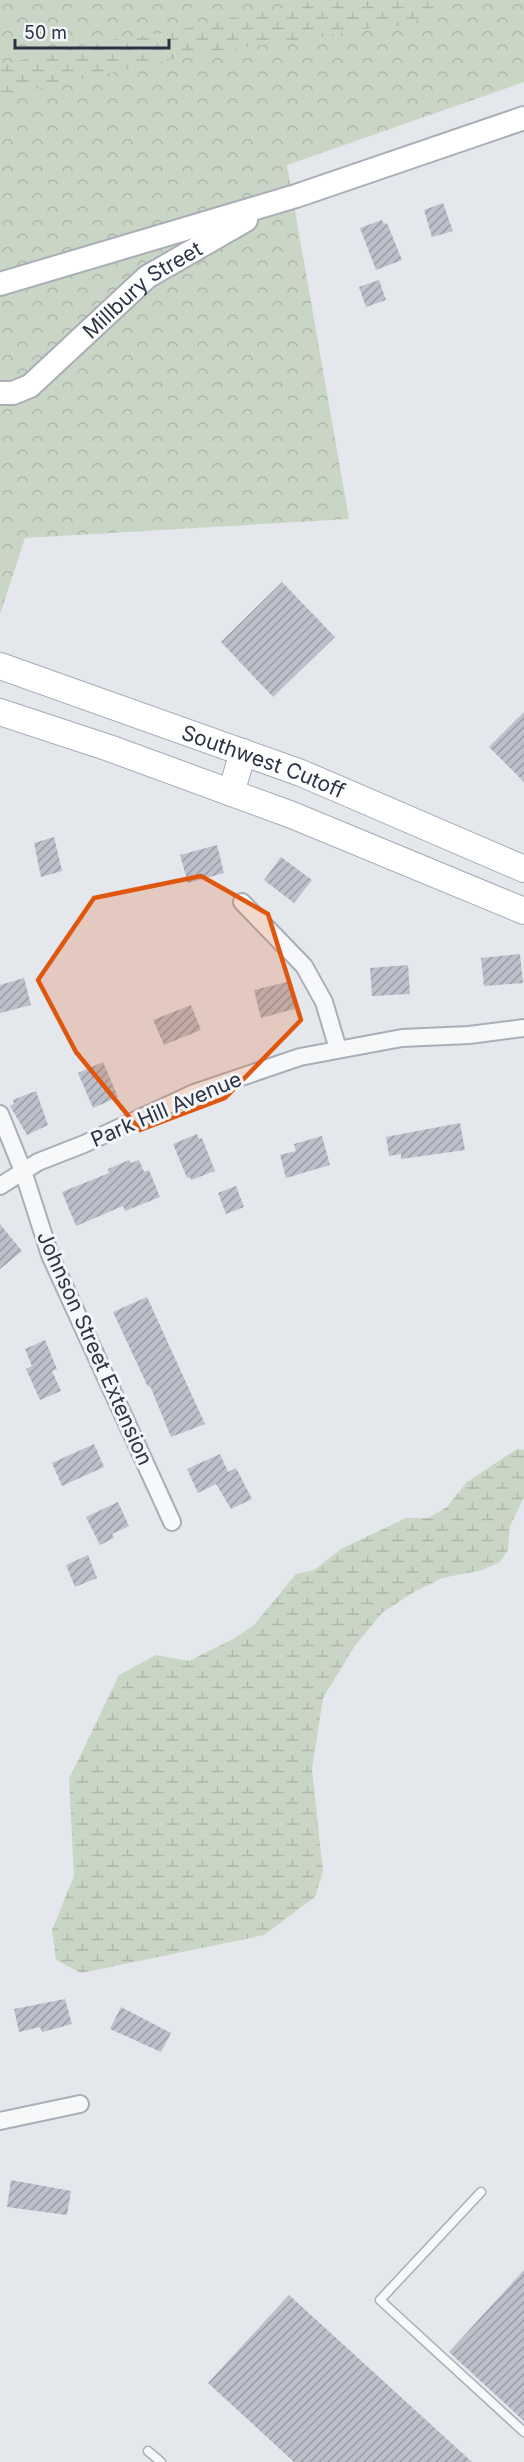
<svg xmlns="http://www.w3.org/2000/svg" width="524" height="2462" viewBox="0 0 524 2462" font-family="Inter,sans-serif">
	<defs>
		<pattern id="forest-crowns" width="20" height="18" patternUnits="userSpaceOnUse" patternTransform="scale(1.5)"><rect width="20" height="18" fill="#c9d6c5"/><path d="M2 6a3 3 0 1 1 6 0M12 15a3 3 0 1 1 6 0" fill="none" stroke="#adb8ab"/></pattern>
		<pattern id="wetland-marsh" width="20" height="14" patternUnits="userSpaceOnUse" patternTransform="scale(1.5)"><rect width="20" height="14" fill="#c9d6c5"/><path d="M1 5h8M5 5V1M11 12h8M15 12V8" fill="none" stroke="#adb8ab"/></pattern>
		<pattern id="building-hatch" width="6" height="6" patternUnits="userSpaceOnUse" patternTransform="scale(1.5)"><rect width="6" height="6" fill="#bbc0ca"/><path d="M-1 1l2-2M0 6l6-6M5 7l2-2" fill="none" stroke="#989da6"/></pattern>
	</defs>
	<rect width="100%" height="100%" fill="#e4e7ec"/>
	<path fill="url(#forest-crowns)" d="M0,0H524V82L287,165L349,519L25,538L0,614Z"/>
	<path fill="url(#wetland-marsh)" d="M321,0H447L440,9L407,25L361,29L321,37L201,53L0,97V65L104,41L167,32Z
		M517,1449L524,1450V1497L510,1526L508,1550L500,1562L482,1570L442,1578L412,1593L382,1613L354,1647L323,1698L312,1769L323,1872L315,1897L264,1935L81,1973L56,1960L52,1930L74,1876L69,1779L119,1675L156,1655L189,1661L235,1638L254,1625L296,1574L314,1570L341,1549L406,1518H428L447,1507L467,1482Z"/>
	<path fill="url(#building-hatch)" d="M443,203L453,231L432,237L424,210Z
		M382,220L384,224L387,223L402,260L376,270L360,228Z
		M379,280L386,300L366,307L359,287Z
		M282,582L335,637L273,697L221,642Z
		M524,712V782L489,747Z
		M54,837L62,871L41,877L34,843Z
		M217,845L224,873L188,883L180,855Z
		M281,857L312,880L294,903L264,880Z
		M520,954L523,983L484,986L481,958Z
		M408,965L410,994L372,996L370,968Z
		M24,978L31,1005L0,1013V985Z
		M291,981L298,1008L261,1018L254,990Z
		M191,1005L201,1030L164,1045L153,1020Z
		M103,1062L118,1097L93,1108L78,1073Z
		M36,1091L48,1125L27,1135L10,1106L14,1104L13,1100Z
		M460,1123L465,1150L401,1159V1154L389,1156L386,1137Z
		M197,1134L199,1139L202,1138L215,1171L191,1180L190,1177L187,1178L173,1144Z
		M322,1136L330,1165L286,1178L280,1155L296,1151L294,1144Z
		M129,1160L131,1163L139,1160L144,1172L149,1170L160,1197L125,1211L123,1206L76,1226L62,1192L109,1173L108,1169Z
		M236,1186L244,1207L226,1214L218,1193Z
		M0,1224L22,1251L0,1269Z
		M147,1297L205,1424L171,1437L150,1386L148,1387L113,1312Z
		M45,1340L57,1369L52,1371L61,1391L40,1400L26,1369L32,1366L25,1349Z
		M94,1444L104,1467L62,1486L52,1463Z
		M220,1454L228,1472L236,1468L252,1499L231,1509L216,1484L198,1493L187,1469Z
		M118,1502L129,1526L112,1534L114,1538L100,1545L86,1517Z
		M88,1555L97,1578L75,1587L66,1565Z
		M65,1999L72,2024L42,2032L40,2027L19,2032L14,2009Z
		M121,2007L171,2033L161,2052L110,2029Z
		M11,2180L71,2191L67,2215L7,2207Z
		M524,2270V2421L449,2352Z
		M289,2295L472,2462H294L208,2383Z"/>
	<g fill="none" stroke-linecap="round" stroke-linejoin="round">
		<defs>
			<path id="service" d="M481,2192L380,2300L524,2432
				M148,2451L161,2462"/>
			<path id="minor" d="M242,902L304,966L324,1002L338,1049
				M0,1114L23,1171L50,1255L172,1522
				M0,1186L38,1162L84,1144L194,1093L300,1057L402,1038L469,1035L524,1028
				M0,2121L80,2104"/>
			<g id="secondary">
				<path d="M0,284L296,196L524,118"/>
				<path id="s1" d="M0,393H13L30,386L147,277L246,220"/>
			</g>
			<g id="primary">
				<path id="s2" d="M0,666L301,773L524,869"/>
				<path d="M0,712L109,748L292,815L524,911"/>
				<path d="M231,793L243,752"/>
			</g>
		</defs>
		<use href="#service" stroke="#a9aeb7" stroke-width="11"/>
		<use href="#minor" stroke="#a9aeb7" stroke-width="20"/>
		<use href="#secondary" stroke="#a9aeb7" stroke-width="26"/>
		<use href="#primary" stroke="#a3abb8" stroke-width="28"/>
		<use href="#service" stroke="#f7f8fa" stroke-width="8"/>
		<use href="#minor" stroke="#f7f8fa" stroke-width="16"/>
		<use href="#secondary" stroke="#fff" stroke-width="22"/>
		<use href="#primary" stroke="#fff" stroke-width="26"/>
	</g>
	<path fill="#df570f" fill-opacity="0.2" stroke="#df570f" stroke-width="4.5" stroke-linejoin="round" d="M201,876L268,914L301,1020L225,1098L140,1130L76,1052L38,980L94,898Z"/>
	<g text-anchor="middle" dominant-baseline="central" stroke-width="6" stroke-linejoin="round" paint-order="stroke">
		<g font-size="21" fill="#2b3445" stroke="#f4f6f9">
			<text stroke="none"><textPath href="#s1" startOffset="180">Millbury Street</textPath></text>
			<text stroke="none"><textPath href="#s2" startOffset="280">Southwest Cutoff</textPath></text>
			<text transform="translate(166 1109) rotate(-23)">Park Hill Avenue</text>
			<text transform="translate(95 1348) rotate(66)">Johnson Street Extension</text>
		</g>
	</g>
	<path d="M15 39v9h154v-9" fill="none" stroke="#2b3445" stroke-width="3"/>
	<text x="24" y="39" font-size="18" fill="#2b3445" stroke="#f4f6f9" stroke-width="4.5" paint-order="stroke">50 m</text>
</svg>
